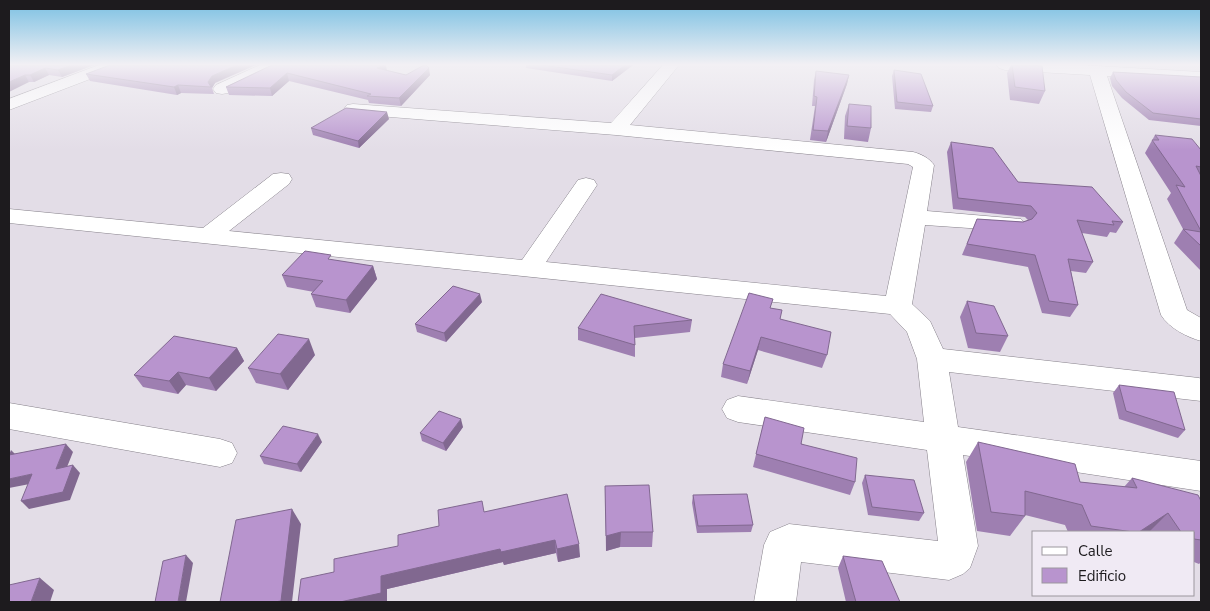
<svg xmlns="http://www.w3.org/2000/svg" width="1210" height="611" viewBox="0 0 1210 611" font-family="'Nunito Sans',sans-serif">
	<rect width="100%" height="100%" fill="#e3dde7"/>
	<g fill="none" stroke-linecap="round" stroke-linejoin="round">
		<defs>
			<path id="minor" d="M99,65H121L119,68L9,110V99Z
				M260,65H280L278,68L228,93L222,94L216,93L213,89L216,85Z
				M663,65H679L630,125L913,152C921,154 929,158 934,165L927,211L1021,219L1025,224L1021,229L1013,231L925,225L912,304L930,321L943,349L1199,378L1201,379V401L949,372L958,427L1201,461V491L963,455L978,546L970,568L963,574L949,580L801,562L796,602H754L764,545L770,532L789,524L938,541L927,450L738,422L727,418L722,409L727,400L738,396L924,422L917,359L907,332L890,314L9,223V209L203,228L273,174L281,173L289,174L292,179L289,184L229,231L522,260L578,180L586,178L594,180L597,185L546,262L886,296L913,167L908,164L616,135L353,114L347,113L344,109L347,105L353,104L611,123Z
				M997,65H1080L1201,72V82L1107,76L1187,310L1201,318V341C1187,337 1169,328 1161,315L1090,75L1005,70L999,68Z
				M9,403L220,439L232,443L237,453L232,463L220,467L9,429Z"/>
		</defs>
		<use href="#minor" stroke="#86818a" stroke-width="1"/>
		<use href="#minor" fill="#fff" fill-rule="evenodd"/>
	</g>
	<path fill="#9e7fb1" d="M9,65H94L62,77L49,75L34,82H29Z
		M272,65L387,71L406,75H430L401,106L369,103L368,100L289,81L272,96L229,95L226,87Z
		M526,65H633L612,81L526,68Z
		M1011,65H1031L1045,91L1039,104L1010,100L1007,73Z
		M894,70L933,106L931,112L895,109L892,76Z
		M816,71L849,75L847,84L826,142L810,140L815,106H812L814,80Z
		M1113,72L1201,77V126L1149,120L1122,98L1112,86L1110,78Z
		M86,74L215,83L212,88L214,94L181,93L177,95L90,81Z
		M849,104L871,128L868,142L844,139L845,116Z
		M389,119L359,148L313,135L311,128Z
		M1155,135L1201,150V271L1174,243L1183,229L1167,199L1171,193L1145,153Z
		M951,142L1018,182L1123,222L1116,233L1110,232L1107,237L1082,233L1093,262L1086,273L1071,271L1078,305L1070,317L1042,313L1028,267L962,255L977,219L1023,222L1028,220L1025,217L953,209L947,152Z
		M333,260L373,266L377,279L350,313L316,307L311,294L314,292L287,287L282,275Z
		M967,301L1008,336L1000,352L968,348L960,317Z
		M482,302L446,342L417,332L415,324Z
		M771,308L780,319L827,355L822,368L758,350L747,384L721,377L723,364Z
		M692,320L690,332L635,338V357L578,340V328Z
		M237,348L244,361L216,391L186,385L178,394L143,387L134,375Z
		M315,355L288,390L256,383L248,368Z
		M1119,385L1185,430L1178,438L1119,419L1113,393Z
		M765,417L855,482L850,495L753,467Z
		M463,427L446,451L422,441L420,433Z
		M322,442L301,472L264,464L260,456Z
		M978,442L1080,482L1124,487L1132,478L1201,501V562L1199,564L1194,562V532H1068L1065,525L1025,515V516L1010,536L977,531L966,462Z
		M865,475L924,513L919,521L868,515L862,483Z
		M605,486L653,532L652,547H620L606,551Z
		M567,494L580,557L558,562L556,553L504,565L503,562L387,589L334,572L398,546L439,526L485,512Z
		M693,495L753,525L751,532L697,533L692,503Z
		M843,556L900,602H846L838,568Z"/>
	<path fill="#816890" d="M71,65H94L62,77L58,70Z
		M237,65H256L215,83L212,88L208,82L212,76Z
		M384,65H386L387,71L377,68Z
		M625,65H633L612,81V75Z
		M45,68L49,75L34,82L30,75Z
		M429,68L430,75L401,106L399,98Z
		M287,73L289,81L272,96L270,88Z
		M25,75L29,82L9,92V82Z
		M849,75L847,84L826,142L828,131Z
		M178,85L181,93L177,95L174,87Z
		M387,112L389,119L359,148L358,141Z
		M373,266L377,279L350,313L346,300Z
		M480,294L482,302L446,342L444,333Z
		M761,337L758,350L747,384L750,371Z
		M309,339L315,355L288,390L280,374Z
		M237,348L244,361L216,391L209,378Z
		M178,372L186,385L178,394L169,381Z
		M461,419L463,427L446,451L443,443Z
		M318,434L322,442L301,472L297,464Z
		M66,444L73,452L63,477L56,469Z
		M11,450L19,458L9,455Z
		M73,465L80,473L70,500L29,509L21,501Z
		M32,474L40,482L9,488V479Z
		M292,509L301,524L292,602H274Z
		M1168,513L1149,532H1139Z
		M621,532L620,547L606,551V536Z
		M555,540L556,553L504,565L503,562L387,589V602H340L381,576L500,549Z
		M579,544L580,557L558,562L557,549Z
		M186,555L193,563L186,602H178Z
		M40,578L54,590L50,602H31Z"/>
	<path fill="#b894ce" stroke="#816890" d="M9,65H71L58,70L45,68L30,75H25L9,82Z
		M110,65H237L212,76L208,82L211,87L178,85L174,87L86,74Z
		M272,65H384L377,68L406,75L424,65H426L429,68L399,98L367,96L371,94L287,73L270,88L226,87Z
		M542,65H625L612,75Z
		M1012,65H1031L1042,66L1045,91L1015,87Z
		M894,70L921,74L933,106L897,102Z
		M816,71L849,75L828,131L813,130L817,97L814,96Z
		M1113,72L1201,77V119L1153,113L1126,92L1116,80Z
		M849,104L871,106V128L847,126Z
		M346,108L387,112L358,141L311,128Z
		M1155,135L1192,139L1201,150V167L1196,166L1201,176V231L1176,185L1185,187L1152,140H1159Z
		M951,142L993,148L1018,182L1092,187L1123,222L1112,221L1114,225L1077,220L1093,262L1068,259L1078,305L1049,301L1035,255L967,244L977,219L1023,222L1032,219L1037,213L1031,206L958,198Z
		M1183,229L1201,232V246Z
		M305,251L331,255L328,259L373,266L346,300L311,294L323,281L282,275Z
		M453,286L480,294L444,333L415,324Z
		M749,293L773,299L770,308L782,310L780,319L831,332L827,355L761,337L750,371L723,364Z
		M601,294L692,320L634,326L635,345L578,328Z
		M967,301L994,306L1008,336L976,333Z
		M278,334L309,339L280,374L248,368Z
		M174,336L237,348L209,378L178,372L169,381L134,375Z
		M1119,385L1174,392L1185,430L1126,411Z
		M439,411L461,419L443,443L420,433Z
		M765,417L804,428L801,444L857,458L855,482L756,454Z
		M283,426L318,434L297,464L260,456Z
		M978,442L1075,464L1080,482L1137,488L1132,478L1198,495L1201,501V540L1194,539V532H1181L1168,513L1139,532H1133L1091,526L1082,505L1025,491V516L991,512Z
		M66,444L56,469L73,465L63,492L21,501L32,474L9,479V455Z
		M865,475L914,480L924,513L872,507Z
		M649,485L653,532H621L606,536L605,486Z
		M567,494L579,544L557,549L555,540L501,552L500,549L381,576V593L340,602H298L301,579L334,572V559L398,546V535L439,526L438,510L482,501L484,512Z
		M747,494L753,525L698,526L693,495Z
		M292,509L281,601L274,602H220L236,520Z
		M186,555L178,602H155L163,561Z
		M843,556L882,561L900,602H856Z
		M40,578L31,602H9V585Z"/>
	<linearGradient id="sky" x2="0" y2="1"><stop stop-color="#78bfe2"/><stop offset="0.43" stop-color="#f2f0f4"/><stop offset="1" stop-color="#f2f0f4" stop-opacity="0"/></linearGradient>
	<rect width="1210" height="150" fill="url(#sky)"/>
	<rect width="1210" height="611" fill="none" stroke="#1d1b1e" stroke-width="20"/>
	<rect x="1032" y="531" width="162" height="65" fill="#f0eaf4" stroke="#9c979e"/>
	<rect x="1042" y="547" width="25" height="8" fill="#ffffff" stroke="#9c979e"/>
	<text x="1078" y="556" font-size="15" fill="#1d1b1e">Calle</text>
	<rect x="1042" y="568" width="25" height="15" fill="#b894ce" stroke="#9c979e"/>
	<text x="1078" y="581" font-size="15" fill="#1d1b1e">Edificio</text>
</svg>
